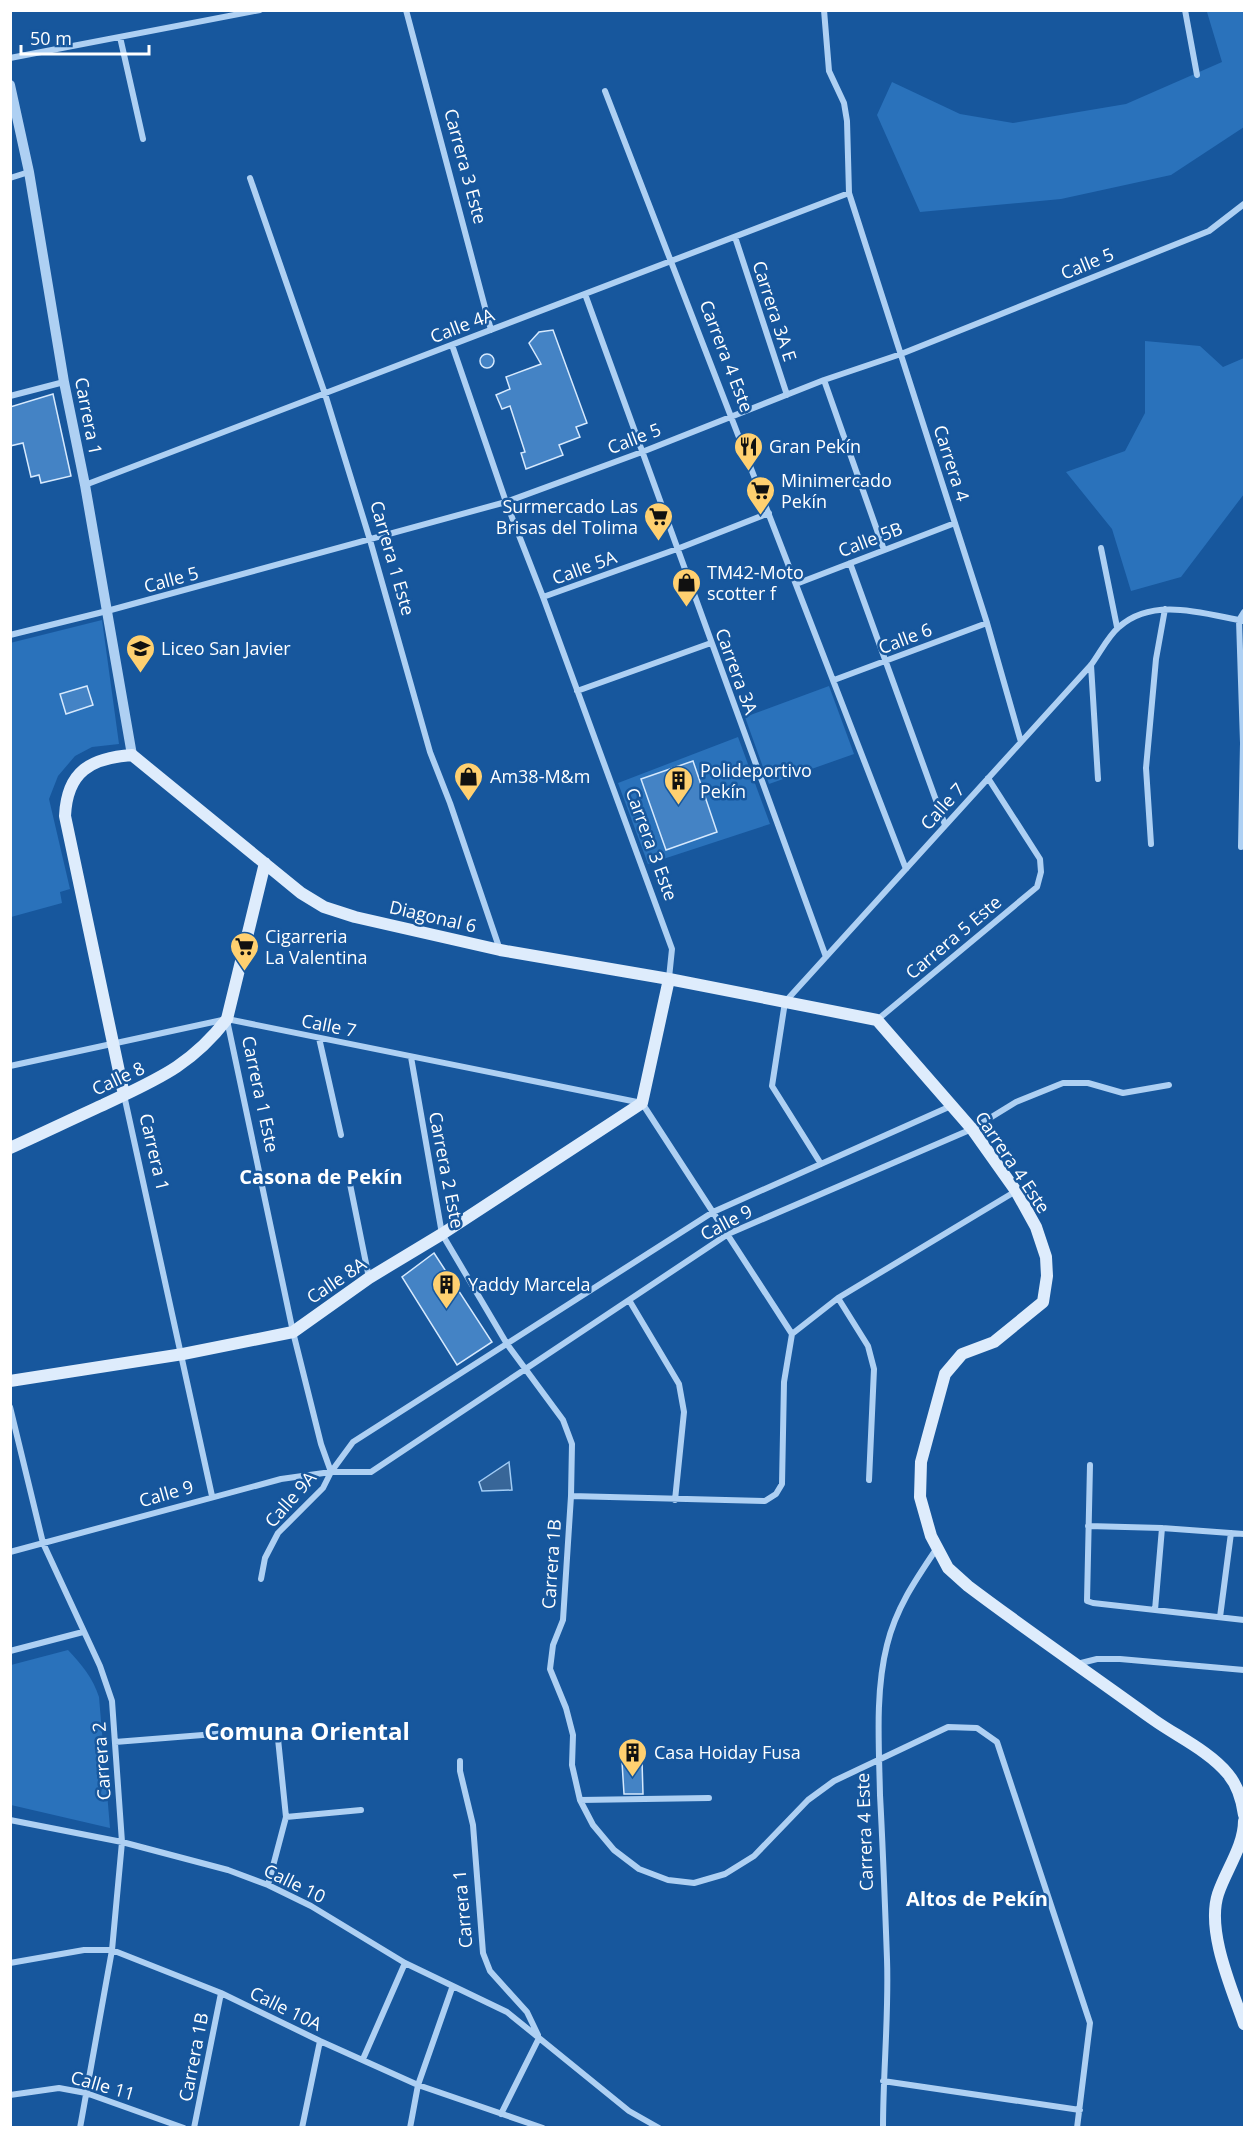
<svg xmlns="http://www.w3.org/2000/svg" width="1255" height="2138" viewBox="0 0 1255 2138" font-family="'Open Sans',sans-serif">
	<rect width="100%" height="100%" fill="#17579d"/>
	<path fill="#2a72bb" d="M1210,10L1244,11V127L1171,175L1061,199L920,212L877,115L892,82L960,114L1013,123L1126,104L1222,62L1207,12Z
		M1145,341L1200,346L1223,367L1244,358V494L1181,577L1131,591L1112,529L1066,472L1125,451L1145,413Z
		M102,620L119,744L92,747L75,756L58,776L49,799L70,889L60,892L62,903L11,917L10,643Z
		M829,686L854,754L769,784L745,717Z
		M738,737L770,824L648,864L618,783Z
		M68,1650C82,1665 93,1678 99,1697L110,1828L11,1805V1665Z"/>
	<path fill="#386698" stroke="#a1ccf5" stroke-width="1.5" d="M509,1462L512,1490L482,1491L479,1482Z"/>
	<path fill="#4483c5" stroke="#d6e9fd" stroke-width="1.5" d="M553,330L587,423L576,427L580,437L559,445L563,455L526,469L521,453L525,452L510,406L502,409L496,395L510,389L506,377L541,364L529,343L539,332Z
		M480 361a7 7 0 1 1 14 0a7 7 0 1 1-14 0Z
		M53,394L71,476L41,483L39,475L31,477L23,443L10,446V407Z
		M87,686L93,705L66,714L60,694Z
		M693,761L717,832L666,850L641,779Z
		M434,1253L492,1342L457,1365L402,1277Z
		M642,1761L643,1794H624L622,1762Z"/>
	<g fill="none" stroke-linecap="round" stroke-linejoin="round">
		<path stroke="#aed0f3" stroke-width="6" d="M406,10L491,330
			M824,10L829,71L844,103L847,121L849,193L987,623L1021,742
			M1185,10L1197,75
			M120,37L143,139
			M10,58L260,10
			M605,91L906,869
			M10,178L29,172
			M250,178L325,394L370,540L430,752L450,803L500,950
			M735,237L787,395
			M585,294L826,957
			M452,345L506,502L543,597L672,949L669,978
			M824,380L884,550
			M10,396L64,382
			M85,485L849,193
			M1101,548L1117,627
			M850,563L945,825
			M796,584L955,523
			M543,597L677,549L769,513
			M10,635L107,611L506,502L642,452L824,380L901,354L1209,231L1244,204
			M1091,665L1098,779
			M834,680L987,623
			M577,691L711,643
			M1151,844L1146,768L1156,659L1165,609
			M1241,847L1243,743L1239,620L1244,612
			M227,1020L293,1332L321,1444L331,1472
			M877,1020L1037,887L1041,872L1040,859L988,778
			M319,1038L341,1135
			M411,1057L442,1234L507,1344L563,1420L572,1444L571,1496L563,1620L553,1645L550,1669L566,1708L573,1735L572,1765L580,1800L593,1825L614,1850L639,1869L668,1880L694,1883L725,1874L754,1856L808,1800L834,1781L948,1727L977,1728L997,1742L1090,2023L1077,2128
			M10,1066L227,1019L642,1103L792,1334
			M124,1095L212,1496
			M821,1164L772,1086L785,1002L1091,665C1100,653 1108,636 1119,627C1153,596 1205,614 1244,621
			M350,1184L369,1278
			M838,1298L868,1346L874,1369L869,1480
			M629,1300L679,1384L684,1412L675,1500
			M10,1407L43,1543L100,1666L112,1701L122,1842L112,1950L80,2128
			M1090,1465L1087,1601L1093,1603L1244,1620
			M571,1496L765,1501L776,1494L782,1484L784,1382L792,1334L838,1298L1016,1191
			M1088,1526L1162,1528L1244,1534
			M10,1552L281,1479L331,1472H371L728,1234L972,1129L1016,1102L1063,1083H1088L1123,1093L1169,1085
			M261,1579L265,1558L278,1533L323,1488L331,1472L353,1442L713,1212L951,1106
			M1155,1610L1162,1528
			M1220,1617L1231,1533
			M10,1651L83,1632
			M1077,1664L1097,1659H1120L1244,1670
			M115,1742L277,1729L286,1817L268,1885
			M460,1761V1771L473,1825L483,1953L490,1971L527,2012L538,2035
			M580,1800L709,1798
			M286,1817L361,1810
			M10,1820L122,1842L228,1870L268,1885L311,1906L405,1963L507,2012L629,2111L659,2128
			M10,1963L84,1950H112L221,1993L320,2041L418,2085L543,2128
			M363,2059L405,1963
			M883,2081L1080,2110
			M10,2095L59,2088L86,2093L184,2128
			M501,2114L539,2038
			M194,2128L221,1993
			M302,2128L320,2041
			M410,2128L418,2085L452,1988
			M883,2128C883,2071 889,2015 887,1959C885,1904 883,1849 880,1795C879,1746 875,1692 887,1645C896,1608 916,1579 937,1548"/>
		<path stroke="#aed0f3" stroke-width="10" d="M10,85L29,172L64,382L85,485L132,755"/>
		<path stroke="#deecfc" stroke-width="12" d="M124,1095L65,816C67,771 91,758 132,755L301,893L324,907L355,917L500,950L669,979L877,1020L972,1129L1016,1191L1036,1227L1046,1257L1047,1276L1043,1302L994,1342L962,1354L945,1374L928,1436L921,1462L920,1497L931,1536L948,1568L968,1586C1029,1632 1092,1675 1154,1720C1178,1737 1209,1751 1228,1774C1238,1786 1242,1800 1244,1815
			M10,1148C41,1134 72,1119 103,1105C155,1080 190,1067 227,1019L265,863
			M10,1381L183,1354L293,1332L369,1278L442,1234L642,1103L669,979
			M1244,1821C1244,1846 1226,1870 1218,1894C1206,1931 1232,1989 1244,2024"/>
	</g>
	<defs>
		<symbol id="restaurant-pin" viewBox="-11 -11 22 30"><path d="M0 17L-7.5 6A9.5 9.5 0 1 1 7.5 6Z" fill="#ffd070" stroke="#17579d"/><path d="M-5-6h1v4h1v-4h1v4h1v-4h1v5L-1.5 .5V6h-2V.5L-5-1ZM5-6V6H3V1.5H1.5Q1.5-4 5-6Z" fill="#111"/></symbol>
		<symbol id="supermarket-pin" viewBox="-11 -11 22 30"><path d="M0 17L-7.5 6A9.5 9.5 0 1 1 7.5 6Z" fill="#ffd070" stroke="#17579d"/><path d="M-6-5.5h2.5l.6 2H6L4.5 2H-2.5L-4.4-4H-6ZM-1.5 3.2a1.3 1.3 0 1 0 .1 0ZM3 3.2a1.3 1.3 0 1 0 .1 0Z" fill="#111"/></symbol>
		<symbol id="shop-pin" viewBox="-11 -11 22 30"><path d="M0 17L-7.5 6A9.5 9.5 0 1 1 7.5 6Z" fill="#ffd070" stroke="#17579d"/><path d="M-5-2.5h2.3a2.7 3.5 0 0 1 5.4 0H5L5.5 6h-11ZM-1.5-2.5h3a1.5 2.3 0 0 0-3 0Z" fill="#111"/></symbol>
		<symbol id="school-pin" viewBox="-11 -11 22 30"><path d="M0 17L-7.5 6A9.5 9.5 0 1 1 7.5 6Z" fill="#ffd070" stroke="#17579d"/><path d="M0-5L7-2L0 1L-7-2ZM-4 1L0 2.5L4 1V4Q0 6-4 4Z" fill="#111"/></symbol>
		<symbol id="building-pin" viewBox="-11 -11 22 30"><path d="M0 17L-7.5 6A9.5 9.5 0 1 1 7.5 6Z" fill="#ffd070" stroke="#17579d"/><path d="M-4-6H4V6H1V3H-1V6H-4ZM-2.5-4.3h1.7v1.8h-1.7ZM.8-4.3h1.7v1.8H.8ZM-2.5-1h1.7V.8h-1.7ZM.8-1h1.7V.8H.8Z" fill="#111"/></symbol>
	</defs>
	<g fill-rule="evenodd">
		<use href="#restaurant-pin" x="732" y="430" width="33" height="45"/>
		<use href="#supermarket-pin" x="744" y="474" width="33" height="45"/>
		<use href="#supermarket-pin" x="642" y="500" width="33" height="45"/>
		<use href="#shop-pin" x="670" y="566" width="33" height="45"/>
		<use href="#school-pin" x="124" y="632" width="33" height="45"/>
		<use href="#shop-pin" x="452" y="760" width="33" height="45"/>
		<use href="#building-pin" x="662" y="764" width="33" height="45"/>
		<use href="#supermarket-pin" x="228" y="930" width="33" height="45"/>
		<use href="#building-pin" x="430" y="1268" width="33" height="45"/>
		<use href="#building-pin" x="616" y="1736" width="33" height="45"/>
	</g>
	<g text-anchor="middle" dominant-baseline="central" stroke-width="5" stroke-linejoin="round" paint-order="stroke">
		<g font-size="18" fill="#fff" stroke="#17579d">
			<text transform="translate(466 166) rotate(75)">Carrera 3 Este</text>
			<text transform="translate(1087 263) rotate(-22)">Calle 5</text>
			<text transform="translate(775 311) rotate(72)">Carrera 3A E</text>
			<text transform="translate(462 325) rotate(-21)">Calle 4A</text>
			<text transform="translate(727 356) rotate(69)">Carrera 4 Este</text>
			<text transform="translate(89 416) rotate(79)">Carrera 1</text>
			<text transform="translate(634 438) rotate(-21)">Calle 5</text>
			<text transform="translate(952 463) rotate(72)">Carrera 4</text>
			<text transform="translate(870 539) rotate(-21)">Calle 5B</text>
			<text transform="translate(393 558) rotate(74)">Carrera 1 Este</text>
			<text transform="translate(584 567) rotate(-20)">Calle 5A</text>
			<text transform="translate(171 579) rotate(-15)">Calle 5</text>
			<text transform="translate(905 638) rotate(-21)">Calle 6</text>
			<text transform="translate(737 671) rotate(70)">Carrera 3A</text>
			<text transform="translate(942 806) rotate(-48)">Calle 7</text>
			<text transform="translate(652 844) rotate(70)">Carrera 3 Este</text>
			<text transform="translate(433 916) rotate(13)">Diagonal 6</text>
			<text transform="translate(953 937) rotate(-40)">Carrera 5 Este</text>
			<text transform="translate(329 1025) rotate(11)">Calle 7</text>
			<text transform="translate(118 1078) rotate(-25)">Calle 8</text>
			<text transform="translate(261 1094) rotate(78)">Carrera 1 Este</text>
			<text transform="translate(155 1152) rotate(77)">Carrera 1</text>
			<text transform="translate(1013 1162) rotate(56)">Carrera 4 Este</text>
			<text transform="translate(447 1170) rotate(79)">Carrera 2 Este</text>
			<text transform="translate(726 1222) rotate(-28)">Calle 9</text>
			<text transform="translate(336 1280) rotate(-34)">Calle 8A</text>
			<text transform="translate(166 1493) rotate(-16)">Calle 9</text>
			<text transform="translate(290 1499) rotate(-49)">Calle 9A</text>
			<text transform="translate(551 1564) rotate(-86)">Carrera 1B</text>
			<text transform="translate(101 1761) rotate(-94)">Carrera 2</text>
			<text transform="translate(864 1832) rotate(-92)">Carrera 4 Este</text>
			<text transform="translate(295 1883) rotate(26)">Calle 10</text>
			<text transform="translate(462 1909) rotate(-95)">Carrera 1</text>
			<text transform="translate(286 2008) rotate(26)">Calle 10A</text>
			<text transform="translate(193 2057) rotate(-79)">Carrera 1B</text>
			<text transform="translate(103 2085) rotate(16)">Calle 11</text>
		</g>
		<g font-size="18" fill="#fff" stroke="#17579d" text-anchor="start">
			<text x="769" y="446">Gran Pekín</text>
			<text x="781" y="480">Minimercado<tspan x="781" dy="21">Pekín</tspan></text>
			<text x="638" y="506" text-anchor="end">Surmercado Las<tspan x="638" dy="21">Brisas del Tolima</tspan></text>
			<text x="707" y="572">TM42-Moto<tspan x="707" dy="21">scotter f</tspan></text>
			<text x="161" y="648">Liceo San Javier</text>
			<text x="700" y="770">Polideportivo<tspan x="700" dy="21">Pekín</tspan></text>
			<text x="490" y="776">Am38-M&amp;m</text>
			<text x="265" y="936">Cigarreria<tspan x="265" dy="21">La Valentina</tspan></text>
			<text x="468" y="1284">Yaddy Marcela</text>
			<text x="654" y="1752">Casa Hoiday Fusa</text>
		</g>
		<g font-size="20" font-weight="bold" fill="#fff" stroke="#17579d">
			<text x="321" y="1176">Casona de Pekín</text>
			<text x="977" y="1898">Altos de Pekín</text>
		</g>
		<g font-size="24" font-weight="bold" fill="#fff" stroke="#17579d">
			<text x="307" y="1730">Comuna Oriental</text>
		</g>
	</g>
	<rect width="1255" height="2138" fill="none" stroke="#ffffff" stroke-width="24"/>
	<path d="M21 45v9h128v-9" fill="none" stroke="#ffffff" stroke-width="3"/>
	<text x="30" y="45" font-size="18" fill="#ffffff" stroke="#17579d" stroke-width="4.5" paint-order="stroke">50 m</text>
</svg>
